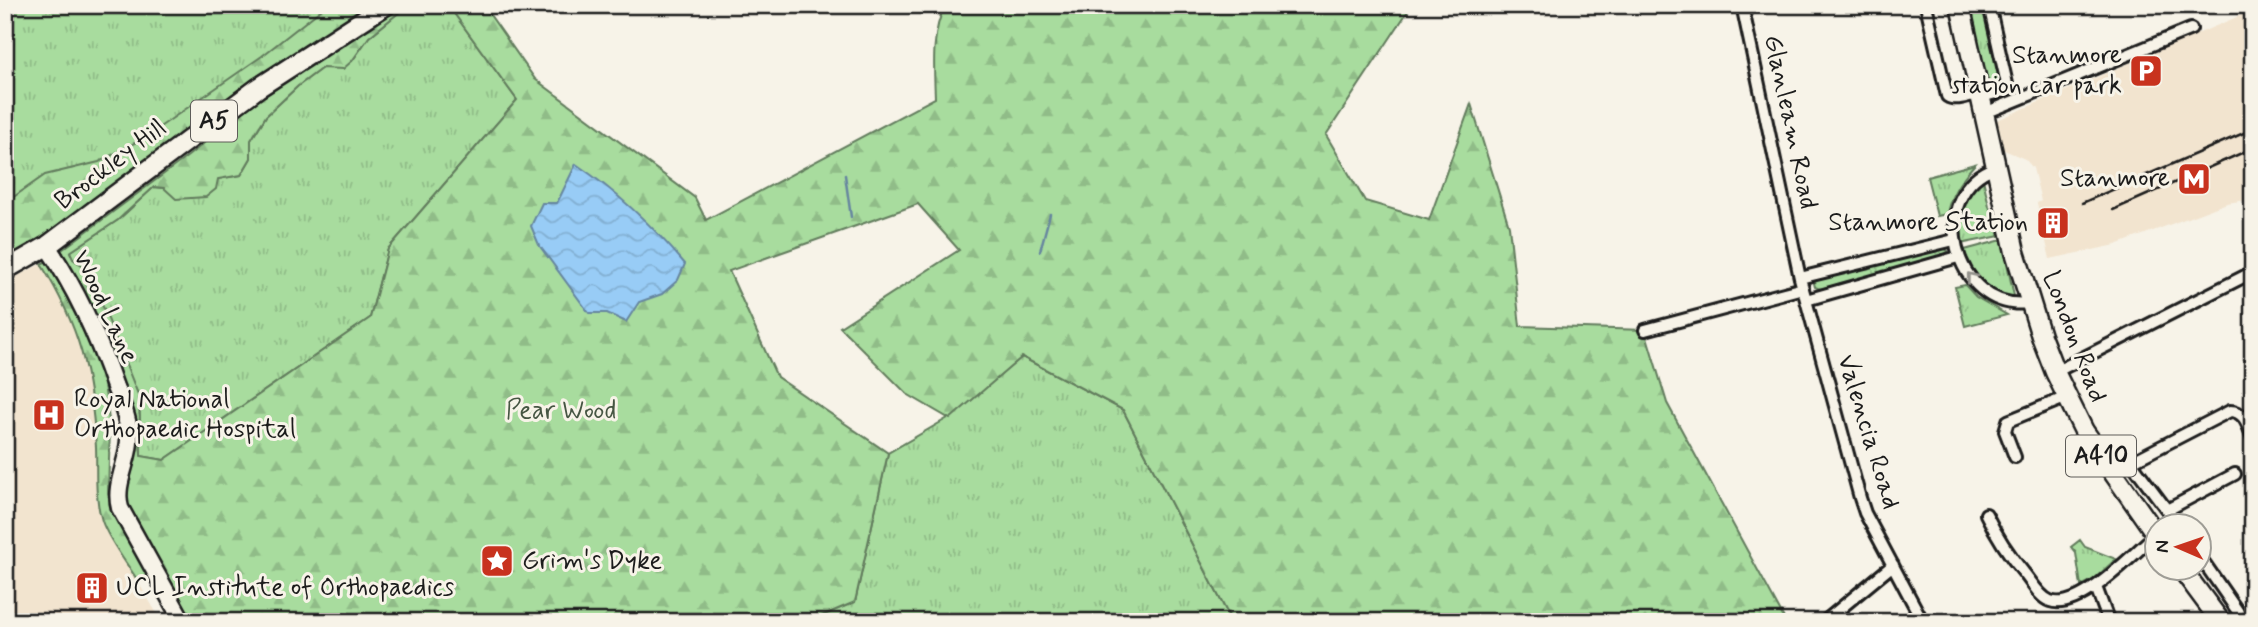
<svg xmlns="http://www.w3.org/2000/svg" width="2258" height="627" viewBox="0 0 2258 627" font-family="Mynerve,sans-serif">
	<defs>
		<pattern id="grass-tufts" width="24" height="20" patternUnits="userSpaceOnUse" patternTransform="scale(1.75)"><rect width="24" height="20" fill="#a8dc9e"/><path d="M3 7l-1-3M5 7V3M7 7l1-3M15 17l-1-3M17 17v-4M19 17l1-3" fill="none" stroke="#90bc88"/></pattern>
		<pattern id="forest-firs" width="22" height="20" patternUnits="userSpaceOnUse" patternTransform="scale(1.75)"><rect width="22" height="20" fill="#a8dc9e"/><path d="M5 1l3.5 6h-7zM16 11l3.5 6h-7z" fill="#90bc88"/></pattern>
		<pattern id="water-waves" width="16" height="10" patternUnits="userSpaceOnUse" patternTransform="scale(1.75)"><rect width="16" height="10" fill="#98ccf6"/><path d="M0 5q4-4 8 0t8 0" fill="none" stroke="#82afd2"/></pattern>
	</defs>
	<rect width="100%" height="100%" fill="#f7f3e8"/>
	<filter id="ink" filterUnits="userSpaceOnUse"><feTurbulence type="fractalNoise" baseFrequency=".0143" numOctaves="2"/><feDisplacementMap in="SourceGraphic" scale="14" xChannelSelector="R" yChannelSelector="G"/><feConvolveMatrix kernelMatrix="1 2 1 2 8 2 1 2 1" color-interpolation-filters="sRGB"/></filter>
	<g filter="url(#ink)">
		<path fill="#f2e4cf" d="M2253,10V199L2227,203L2116,245L2050,259L2037,203L2041,201L2033,168L2025,159L2002,149L1995,121Z
			M41,264L57,290L70,317L81,348L90,381L96,448V499L103,523L162,622H5V282Z"/>
		<path fill="url(#grass-tufts)" stroke="#627c5d" stroke-width="2" d="M5,5H368L254,82L5,259Z
			M408,5H448L517,100L388,249L370,318L164,460L141,456L139,396L70,252L118,220L154,187L164,188L241,175L251,158V140L266,116L298,86L322,68L352,61L369,37Z
			M1969,5H1986L2002,82L1997,88H1990L1987,80Z
			M1975,164C1962,178 1950,194 1947,214L1937,216L1927,177Z
			M1983,179L1989,206L2000,236L1960,244C1959,222 1961,192 1983,179Z
			M2002,240L2014,296L2007,298C1983,285 1973,276 1961,251Z
			M1943,248L1948,251L1945,256L1820,289L1815,287L1814,283L1817,280Z
			M1965,285L1976,297L2007,315L1965,326L1955,287Z
			M1022,357L1123,410L1232,622H807L855,602L888,453L948,418Z
			M2080,540L2085,547L2116,559L2093,580L2081,586L2076,553L2071,547Z"/>
		<path fill="url(#forest-firs)" stroke="#627c5d" stroke-width="2" d="M327,5H368L254,82L54,231L5,259V203L45,175L99,162L144,138L262,56Z
			M397,5H408L369,37L352,61L343,69L322,68L298,86L266,116L251,140V158L241,175L218,179L216,189L206,197L176,199L164,188L154,187L118,220L70,252L73,259L88,269L139,397L141,456L164,460L370,318L388,249L517,100L448,5H483L535,79L695,198L706,220L935,98C934,67 931,34 945,5H1412L1326,135L1365,201L1429,220L1471,104L1509,226L1520,326L1645,330L1667,403L1786,622H1232L1123,410L1022,357L950,419L907,394L840,327L959,250L918,204L729,271L777,377L888,453L855,602L807,622H191L124,500L135,456L129,404L96,316L79,280L59,252L188,156L253,104Z
			M49,260L78,307L103,377L110,427L108,494L113,512L148,576L138,581C126,562 109,541 102,521C94,496 97,472 96,447C91,373 80,327 41,264Z"/>
		<path fill="url(#water-waves)" stroke="#66869f" stroke-width="2" d="M576,164C617,192 653,226 685,264L678,280L662,294L639,302L626,322L607,313H589L539,245L531,226L542,203H557Z"/>
		<g fill="none" stroke-linecap="round" stroke-linejoin="round">
			<path stroke="#66869f" stroke-width="2.5" d="M845,175L851,217
				M1040,251L1050,214"/>
			<defs>
				<path id="street" d="M1742,5L1800,278L1860,498L1865,513L1923,622
					M1926,5L1947,96C1956,102 1970,95 1980,93
					M1981,97L2000,92L2007,84L1989,5
					M1985,113L2191,29
					M1996,167C1924,191 1952,313 2030,303
					M1800,278L1954,240
					M1806,300L1958,257
					M1645,330L1803,288
					M2055,372L2253,272
					M2015,457L2005,431L2008,421L2067,397
					M2131,462L2230,411C2245,411 2248,426 2253,438
					M2112,472L2131,462L2179,526
					M2169,509L2235,474
					M1986,514C1996,535 2009,555 2024,573C2031,581 2039,597 2050,601C2080,612 2135,552 2156,534
					M2198,554L2245,622
					M2096,587L2109,622
					M1824,622L1893,565"/>
				<path id="secondary" d="M47,246C77,290 98,337 115,387C121,402 128,417 129,434C131,459 113,483 120,508L183,622"/>
				<path id="primary" d="M1960,5L2015,252L2041,336L2055,372L2084,431L2156,534
					M5,270L47,246L258,88L386,5
					M2181,568L2221,622"/>
			</defs>
			<use href="#street" stroke="#1c1c1c" stroke-width="16"/>
			<use href="#secondary" stroke="#1c1c1c" stroke-width="21"/>
			<use href="#primary" stroke="#1c1c1c" stroke-width="23"/>
			<use href="#street" stroke="#f7f3e8" stroke-width="10"/>
			<use href="#secondary" stroke="#f7f3e8" stroke-width="16"/>
			<use href="#primary" stroke="#f7f3e8" stroke-width="18"/>
			<path stroke="#1c1c1c" stroke-width="2.5" d="M2082,203L2253,129
				M2113,210L2253,148"/>
		</g>
		<defs><path id="oneway-chevron" d="M-2-3.5L2.5 0L-2 3.5" fill="none" stroke-width="1.6" stroke-linecap="round" stroke-linejoin="round" transform="scale(1.75)"/></defs>
		<use stroke="#94928c" href="#oneway-chevron" transform="translate(1971 277) rotate(-128)"/>
	</g>
	<defs>
		<symbol id="parking-square" viewBox="-11 -11 22 22"><rect x="-9" y="-9" width="18" height="18" rx="4" fill="#c8321e" stroke="#f7f3e8"/><path d="M-3.5-5.5H1a3.5 3.5 0 0 1 0 7H-1V5.5H-3.5ZM-1-3.4V-.6H.8a1.4 1.4 0 0 0 0-2.8Z" fill="#fff"/></symbol>
		<symbol id="metro-square" viewBox="-11 -11 22 22"><rect x="-9" y="-9" width="18" height="18" rx="4" fill="#c8321e" stroke="#f7f3e8"/><path d="M-5.5 5V-5H-3L0 0L3-5H5.5V5H3V-.5L0 4L-3-.5V5Z" fill="#fff"/></symbol>
		<symbol id="building-square" viewBox="-11 -11 22 22"><rect x="-9" y="-9" width="18" height="18" rx="4" fill="#c8321e" stroke="#f7f3e8"/><path d="M-4-6H4V6H1V3H-1V6H-4ZM-2.5-4.3h1.7v1.8h-1.7ZM.8-4.3h1.7v1.8H.8ZM-2.5-1h1.7V.8h-1.7ZM.8-1h1.7V.8H.8Z" fill="#fff"/></symbol>
		<symbol id="hospital-square" viewBox="-11 -11 22 22"><rect x="-9" y="-9" width="18" height="18" rx="4" fill="#c8321e" stroke="#f7f3e8"/><path d="M-5-5h3v3.5h4V-5h3V5h-3V1.5h-4V5h-3Z" fill="#fff"/></symbol>
		<symbol id="sight-square" viewBox="-11 -11 22 22"><rect x="-9" y="-9" width="18" height="18" rx="4" fill="#c8321e" stroke="#f7f3e8"/><path d="M0-6L1.8-2.2L6-1.7L2.9 1.2L3.7 5.4L0 3.3L-3.7 5.4L-2.9 1.2L-6-1.7L-1.8-2.2Z" fill="#fff"/></symbol>
	</defs>
	<g fill-rule="evenodd">
		<use href="#parking-square" x="2127" y="52" width="38" height="38"/>
		<use href="#metro-square" x="2175" y="160" width="38" height="38"/>
		<use href="#building-square" x="2034" y="204" width="38" height="38"/>
		<use href="#hospital-square" x="30" y="396" width="38" height="38"/>
		<use href="#sight-square" x="478" y="542" width="38" height="38"/>
		<use href="#building-square" x="73" y="569" width="38" height="38"/>
	</g>
	<g text-anchor="middle" dominant-baseline="central" stroke-width="6" stroke-linejoin="round" paint-order="stroke">
		<g fill="#f7f3e8" stroke="#5e5c59" stroke-width="2">
			<rect x="191" y="100.5" width="46" height="41" rx="5"/>
			<rect x="2066" y="435.5" width="70" height="41" rx="5"/>
		</g>
		<g font-size="24" font-weight="bold" fill="#1c1c1c">
			<text x="214" y="121">A5</text>
			<text x="2101" y="456">A410</text>
		</g>
		<g font-size="26" fill="#1c1c1c" stroke="#f7f3e8" text-anchor="end">
			<text x="2122" y="56">Stanmore<tspan x="2122" dy="30">station car park</tspan></text>
			<text x="2170" y="179">Stanmore</text>
			<text x="2028" y="223">Stanmore Station</text>
			<text x="74" y="400" text-anchor="start">Royal National<tspan x="74" dy="30">Orthopaedic Hospital</tspan></text>
			<text x="522" y="561" text-anchor="start">Grim's Dyke</text>
			<text x="116" y="588" text-anchor="start">UCL Institute of Orthopaedics</text>
		</g>
		<g font-size="26" fill="#1c1c1c" stroke="#f7f3e8">
			<text transform="translate(1790 122) rotate(78)">Glanleam Road</text>
			<text transform="translate(111 165) rotate(-37)">Brockley Hill</text>
			<text transform="translate(105 307) rotate(65)">Wood Lane</text>
			<text transform="translate(2074 337) rotate(69)">London Road</text>
			<text transform="translate(1868 432) rotate(73)">Valencia Road</text>
		</g>
		<g font-size="26" fill="#465643" stroke="#f7f3e8">
			<text x="561" y="411">Pear Wood</text>
		</g>
	</g>
	<rect width="2258" height="627" fill="none" stroke="#f7f3e8" stroke-width="28"/>
	<rect x="14" y="14" width="2230" height="599" fill="none" stroke="#1c1c1c" stroke-width="2.5" filter="url(#ink)"/>
	<g transform="translate(2178 547) rotate(272)"><circle r="33" fill="#f7f3e8" stroke="#9f9d96" stroke-width="2"/>
	<path d="M0-5L12 26L0 18L-12 26Z" fill="#c8321e"/>
	<text y="-10" font-size="19" font-weight="bold" text-anchor="middle" fill="#1c1c1c">N</text>
	</g>
</svg>
